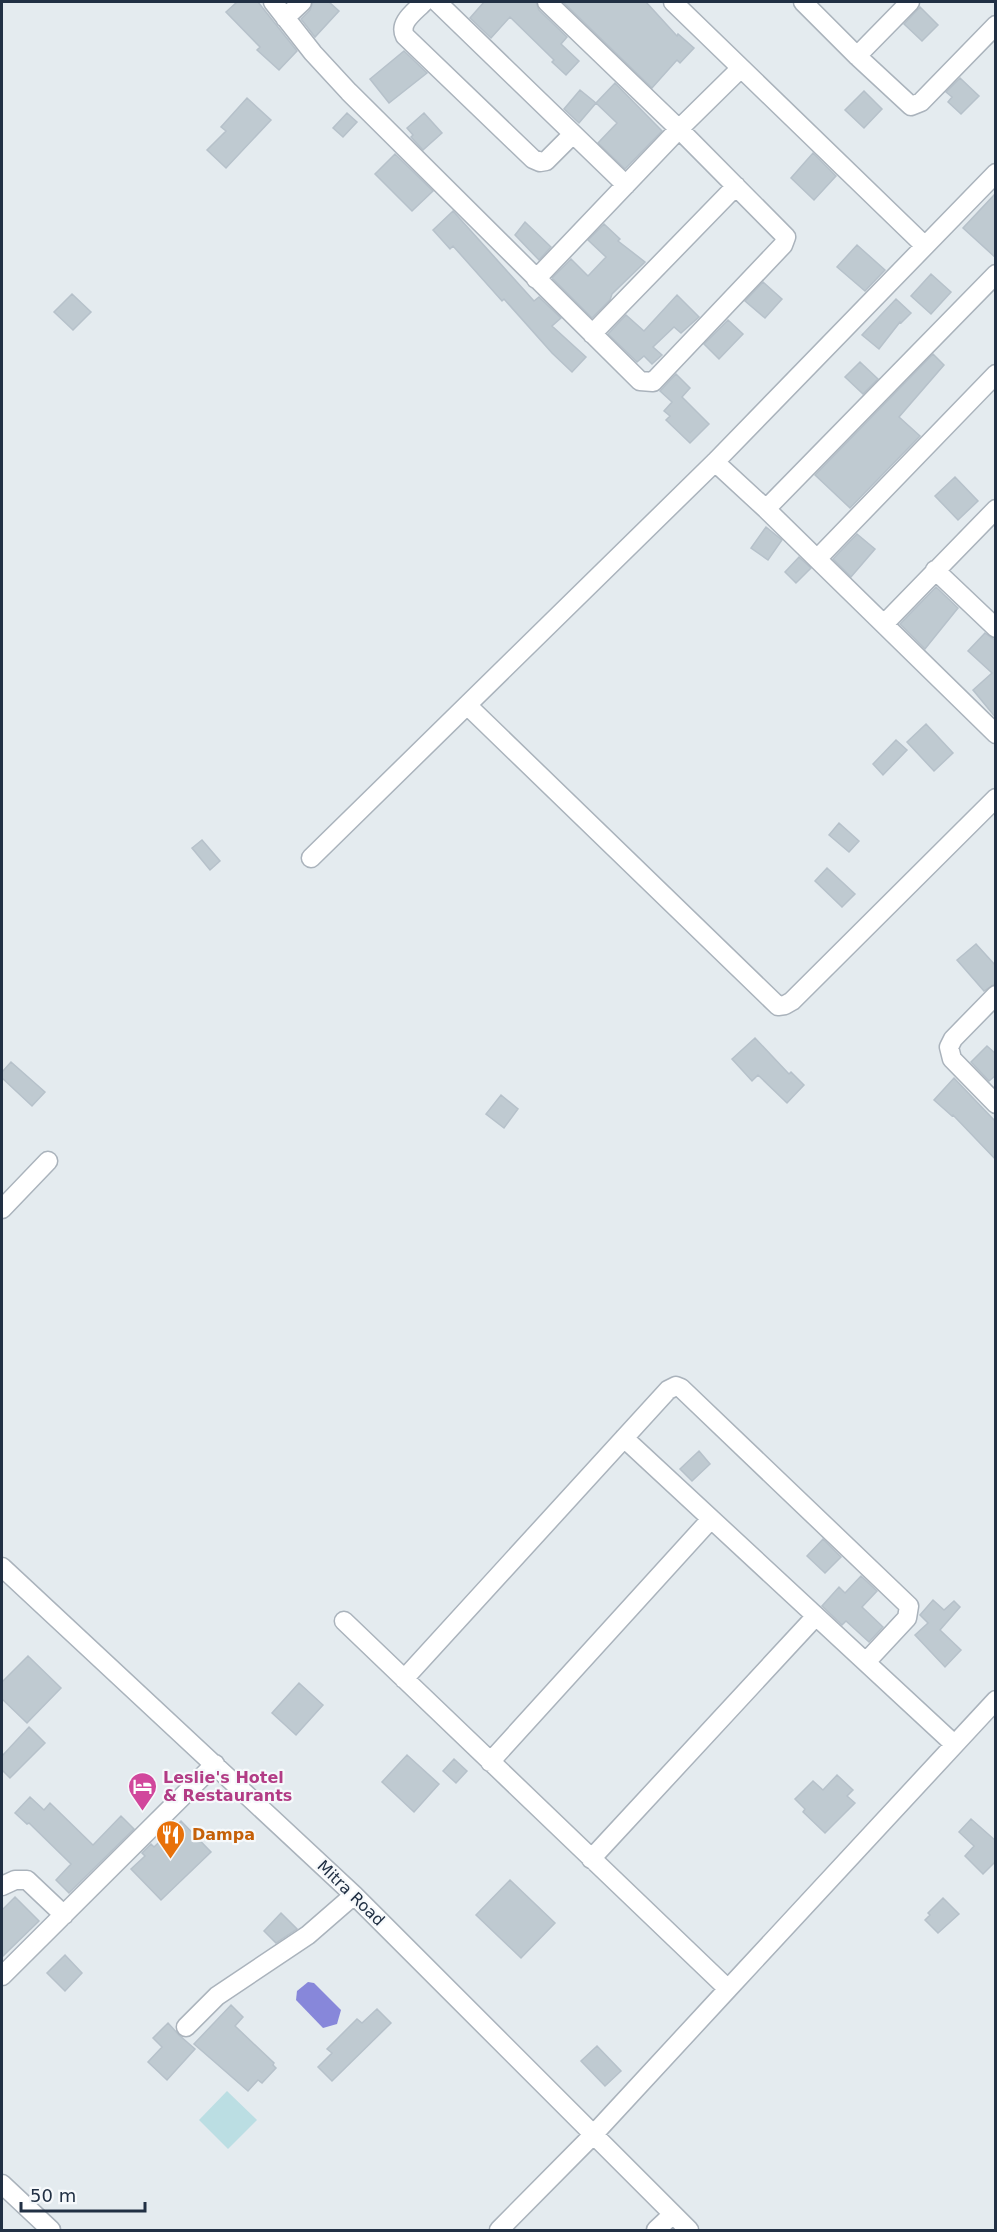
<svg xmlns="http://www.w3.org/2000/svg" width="997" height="2232" viewBox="0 0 997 2232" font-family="'DejaVu Sans',sans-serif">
	<rect width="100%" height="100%" fill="#e4ebef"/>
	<path fill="#bbdee3" d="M227,2091L257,2120L228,2149L199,2120Z"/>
	<path fill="#8787da" d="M308,1982L314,1983L341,2010L337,2024L323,2028L296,2000L297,1991Z"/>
	<path fill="#bfcad1" stroke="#b6c1ca" stroke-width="1.5" d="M237,2H258L297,51L279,70L257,50L260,47L226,12Z
		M313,2H329L339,11L315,37L301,19L310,10Z
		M484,2H536L539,10L567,37L561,44L579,61L566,75L552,62L554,60L510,17L491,38L470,18Z
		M563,2H646L677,36L678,34L694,48L680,63L677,60L652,88Z
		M920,7L938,25L922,41L904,24Z
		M404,51L427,73L389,103L370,79Z
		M960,78L979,96L961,114L948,102L952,97L946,92Z
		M615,83L662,131L625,169L598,143L617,123L596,103Z
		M580,90L596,103L579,123L564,109Z
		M864,91L882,109L864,128L845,110Z
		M247,98L271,120L226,168L207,150L226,131L221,127Z
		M347,113L357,122L343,137L333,128Z
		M424,113L442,133L423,150L411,137L413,135L407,128Z
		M813,153L836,176L814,200L791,178Z
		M395,154L433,191L412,211L375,174Z
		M996,193V258L963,228Z
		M453,211L534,301L539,297L561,318L552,326L586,357L572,372L552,353L504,299L502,301L453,246L450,249L433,230Z
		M525,222L551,247L539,260L515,235Z
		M604,224L620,239L618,241L645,262L612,294L610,300L592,318L552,278L571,259L588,276L606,257L588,240Z
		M857,245L885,270L865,291L837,267Z
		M931,274L951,292L931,314L911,296Z
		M763,282L782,299L765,318L745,301Z
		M72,294L91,312L73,330L54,312Z
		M677,295L699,317L681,333L674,327L653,347L662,355L652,364L644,356L637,362L608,334L626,315L644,331Z
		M896,299L911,313L901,323L900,322L879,349L862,335Z
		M728,320L743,334L719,359L704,344Z
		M933,354L944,365L899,417L920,436L850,508L815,475Z
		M860,362L878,379L863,394L845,377Z
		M676,374L690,388L682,397L709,424L690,443L666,420L670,416L664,411L672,402L660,391Z
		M955,477L978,501L958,520L935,496Z
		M766,527L782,540L768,560L751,548Z
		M857,534L875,549L851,577L833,559Z
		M799,557L811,568L796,583L785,572Z
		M936,587L958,608L925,649L900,624Z
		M985,633L996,641V718L973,690L992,673L968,651Z
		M926,724L953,753L934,771L907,742Z
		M896,740L907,750L883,775L873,764Z
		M839,823L859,841L849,852L829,835Z
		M202,840L220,861L210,870L192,848Z
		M827,868L855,894L842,907L815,881Z
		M976,944L996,966V983L984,991L957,960Z
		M755,1038L789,1074L791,1072L804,1085L787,1103L758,1075L752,1081L732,1059Z
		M987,1046L996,1054V1075L989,1081L971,1062Z
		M11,1062L45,1092L32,1106L2,1078V1072Z
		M954,1078L996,1122V1160L953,1115L952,1116L934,1100Z
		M501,1095L518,1109L504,1128L486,1114Z
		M699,1451L710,1464L692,1481L680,1469Z
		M823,1539L841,1557L825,1573L807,1556Z
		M861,1576L877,1591L862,1607L883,1627L869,1642L846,1621L842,1625L822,1606L839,1587L845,1593Z
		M933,1600L944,1610L954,1601L960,1607L940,1630L961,1650L945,1667L915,1635L928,1623L920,1615Z
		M28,1656L61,1688L27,1723L2,1699V1682Z
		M299,1683L323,1705L296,1735L272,1713Z
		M29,1727L45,1743L10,1778L2,1770V1756Z
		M407,1755L439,1784L414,1812L382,1782Z
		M454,1759L467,1771L456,1783L443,1771Z
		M837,1775L853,1790L847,1796L855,1803L825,1833L803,1812L805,1809L795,1799L813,1781L823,1790Z
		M30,1797L44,1810L50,1803L93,1845L121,1816L134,1829L69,1893L56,1880L71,1864L29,1823L27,1824L15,1813Z
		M971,1819L996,1841V1861L983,1874L965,1856L974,1846L959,1832Z
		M181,1821L211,1852L161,1900L131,1869L145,1856L142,1853L151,1844L154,1847Z
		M510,1880L555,1923L521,1958L476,1915Z
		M15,1897L39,1921L2,1957V1910Z
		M943,1898L959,1914L938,1933L925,1920L930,1915L928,1913Z
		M281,1913L297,1929L276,1943L264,1931Z
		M65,1955L82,1973L65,1991L47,1973Z
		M231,2005L243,2017L235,2026L274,2063L273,2065L276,2068L262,2083L258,2080L248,2091L194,2044Z
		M377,2009L391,2023L332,2081L318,2067L332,2053L327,2049L357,2019L362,2023Z
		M168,2023L179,2035L195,2049L167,2080L148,2062L162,2047L153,2038Z
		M597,2046L621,2071L605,2086L581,2061Z"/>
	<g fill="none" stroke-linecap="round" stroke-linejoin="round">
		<defs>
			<path id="minor" d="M273,2L313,53L349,92L640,381L653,382L783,245L786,237L679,129L547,2
				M424,2C416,11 398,22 405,36L533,159L540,162L546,161L573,134
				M437,2L626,185
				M673,2L925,246
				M803,2L857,56L911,106L921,102L996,25
				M285,18L302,2
				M857,56L910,2
				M536,279L679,129L741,68
				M592,334L736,186
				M715,462L766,509L996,734
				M766,509L996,274
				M817,559L996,374
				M935,570L996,628
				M884,624L996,509
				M467,705L778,1006L785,1005L792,1001L996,798
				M311,858L715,462L996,173
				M996,995L953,1039L949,1047L952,1059L996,1104
				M2,1209L48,1161
				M624,1438L954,1744
				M2,1567L354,1895L689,2230
				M344,1621L728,1989L996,1700
				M404,1679L668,1390L676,1386L681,1388L909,1606L907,1618L866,1662
				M490,1762L711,1519
				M591,1859L816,1616
				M2,1886L15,1880H27L64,1915
				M2,1976L215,1764
				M186,2027L217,1996L308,1935L354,1895
				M2,2184L51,2230
				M499,2230L593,2135L728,1989
				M656,2230L672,2215"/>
		</defs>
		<use href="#minor" stroke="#aab3bc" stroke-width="21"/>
		<use href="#minor" stroke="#fff" stroke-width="18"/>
	</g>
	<defs>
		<symbol id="hotel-pin" viewBox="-11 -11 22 30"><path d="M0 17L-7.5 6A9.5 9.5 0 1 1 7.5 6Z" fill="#d1479c" stroke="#f6f9fb"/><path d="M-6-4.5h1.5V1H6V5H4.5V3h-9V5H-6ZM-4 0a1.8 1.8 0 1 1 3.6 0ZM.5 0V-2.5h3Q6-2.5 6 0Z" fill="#fff"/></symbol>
		<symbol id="restaurant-pin" viewBox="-11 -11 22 30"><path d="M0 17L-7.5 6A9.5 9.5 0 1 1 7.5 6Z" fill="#e8710a" stroke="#f6f9fb"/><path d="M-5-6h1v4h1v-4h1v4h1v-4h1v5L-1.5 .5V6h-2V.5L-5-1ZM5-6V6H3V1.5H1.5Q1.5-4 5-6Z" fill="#fff"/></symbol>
	</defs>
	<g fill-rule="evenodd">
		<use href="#hotel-pin" x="126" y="1770" width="33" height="45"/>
		<use href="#restaurant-pin" x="154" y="1818" width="33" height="45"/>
	</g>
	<g text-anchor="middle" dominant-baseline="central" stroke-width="4.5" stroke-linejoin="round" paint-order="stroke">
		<g font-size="16" font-weight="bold" fill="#b23c85" stroke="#f6f9fb" text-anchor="start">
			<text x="163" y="1777">Leslie's Hotel<tspan x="163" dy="18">&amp; Restaurants</tspan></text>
		</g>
		<g font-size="16" font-weight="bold" fill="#c56008" stroke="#f6f9fb" text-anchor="start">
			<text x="192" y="1834">Dampa</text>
		</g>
		<g font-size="16" fill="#213044" stroke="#f6f9fb">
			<text transform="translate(351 1893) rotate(44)">Mitra Road</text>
		</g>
	</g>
	<rect width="997" height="2232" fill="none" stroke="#213044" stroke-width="6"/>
	<path d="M21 2202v9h124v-9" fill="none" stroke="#213044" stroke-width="3"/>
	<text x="30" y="2202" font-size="18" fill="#213044" stroke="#f6f9fb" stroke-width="4.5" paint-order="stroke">50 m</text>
</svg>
